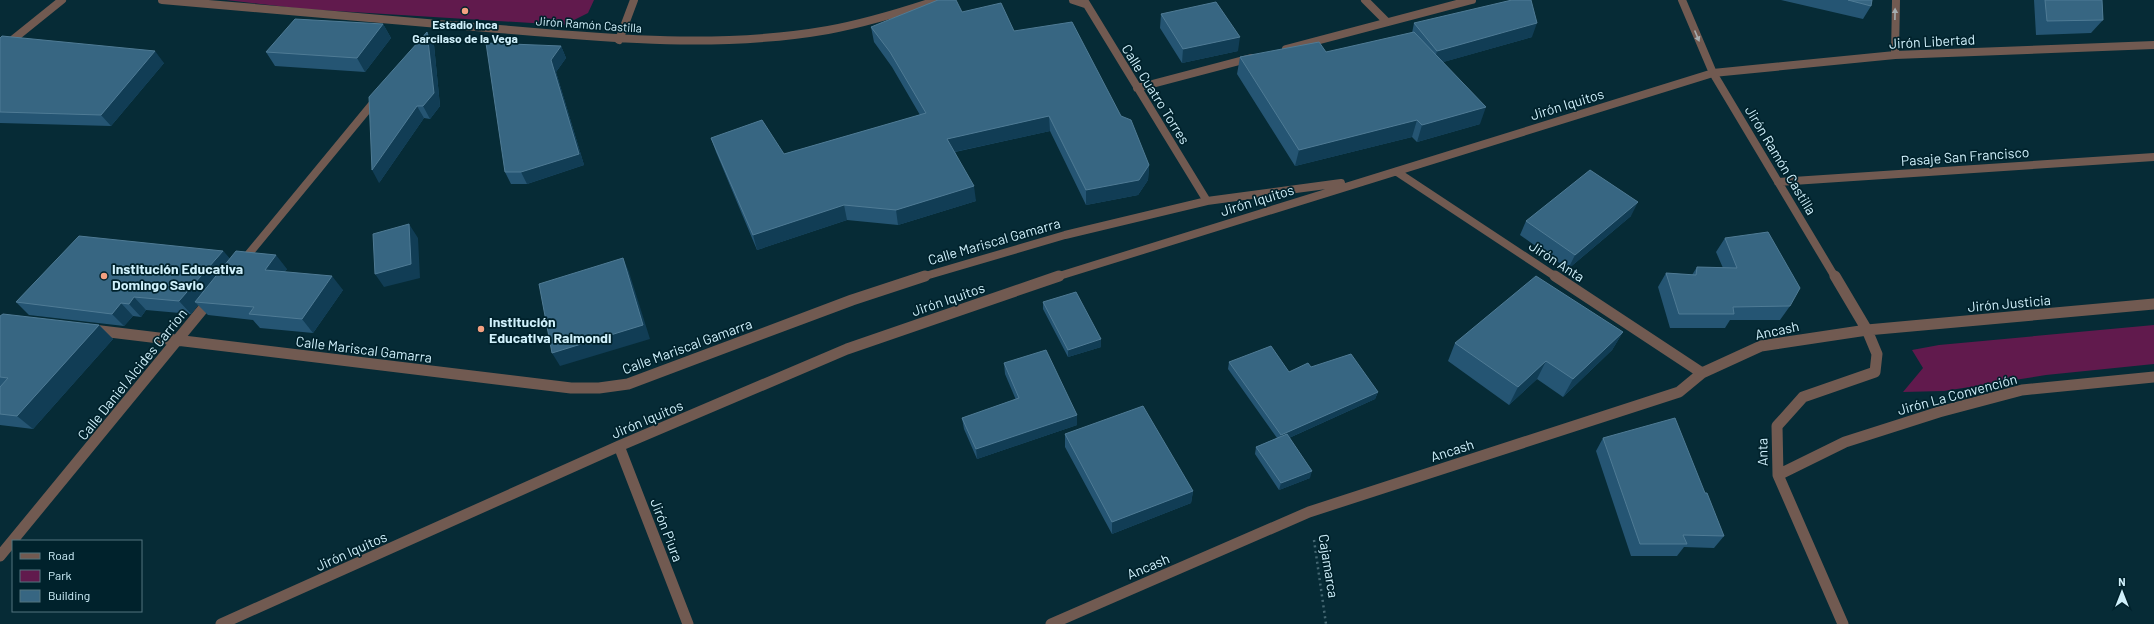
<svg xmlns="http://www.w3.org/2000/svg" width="2154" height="624" viewBox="0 0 2154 624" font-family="Barlow,sans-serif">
	<rect width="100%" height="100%" fill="#062b36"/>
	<path fill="#611a4d" d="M226,0H594L588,13L564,25L304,9Z
		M2154,325V364L2046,375L1944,391L1903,392L1923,368L1912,350L1939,345Z"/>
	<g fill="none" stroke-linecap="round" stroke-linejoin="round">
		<path stroke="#446772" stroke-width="2.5" stroke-dasharray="2 3.5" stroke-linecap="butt" d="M1314,540L1326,624"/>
		<path stroke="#715a51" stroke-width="8" d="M162,0C262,9 363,18 464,26C584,36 708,51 828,30C866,23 902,12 938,0
			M1073,0L1085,4
			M1084,0L1207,201
			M1365,0L1387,22
			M1682,0L1713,73L1835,277
			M619,40L634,0
			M1286,49L1472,0
			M0,50L62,0
			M1895,55L1896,0
			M1137,88L1251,58
			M1397,172L1556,277
			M1778,182L2154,157
			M242,262L378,97
			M922,277L1065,235L1207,201L1341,183
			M1056,277L1713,73L1895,55L2154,45"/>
		<path stroke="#715a51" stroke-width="11" d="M1555,276L1702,373
			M1835,276L1867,330L1877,354L1875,372L1803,397L1777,426L1778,475L1843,624
			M93,330L571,388H599L628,384L852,300L925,276
			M619,446L688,624
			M1778,475L1845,442L1939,412L2022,390L2154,377
			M0,556L211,299
			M221,624L619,446L847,349L1059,276
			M1051,624L1309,512L1679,392L1702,373L1761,346L1867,330L2154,304"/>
	</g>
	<path fill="#255573" d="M1781,0H1872L1871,6L1863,19Z
		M2034,0H2102L2103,20L2091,33L2036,35Z
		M962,12L1014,31L1121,116L1149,165L1148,180L1138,195L1086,205L1050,131L955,152L976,201L898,225L847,220L757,250L716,152L711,138L784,154L920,115L892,67L874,42L871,27Z
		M1161,14L1238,51L1182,63L1160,28Z
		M1414,23L1532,37L1443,62L1480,124L1417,142L1412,137L1295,166L1237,74L1240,57L1326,52L1412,33Z
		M383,24L391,38L365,72L275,66L266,52Z
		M427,32L434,45L440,106L430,119L424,118L379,183Z
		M0,38L164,63L111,126L0,123Z
		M561,46L566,58L556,72L584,165L527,184H511L505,172Z
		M1631,216L1568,269L1520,235L1526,221Z
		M1725,238L1790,306L1780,320H1730L1725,328H1670L1658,287L1666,273L1692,275L1697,267L1723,268L1716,252Z
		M223,251L230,259L287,269L284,272L343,290L313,333L260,328L253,320L208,315L198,305L191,314L146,310L141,317L133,316L124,326L29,315L16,302Z
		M1043,302L1101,347L1068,357L1043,309Z
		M0,316L99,325L113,339L33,429L0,425Z
		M1623,332L1612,350L1563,397L1537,379L1509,405L1448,361L1455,343Z
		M1229,362L1289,372L1311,367L1378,392L1375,399L1289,438L1310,478L1279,490L1255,454L1256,447L1277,438L1228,369Z
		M1004,363L1077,425L977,459L964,429L962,418L1016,400L1005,374Z
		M1065,434L1193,491L1191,503L1112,534L1065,447Z
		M1603,438L1705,493L1724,536L1714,548L1684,547L1677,556H1631L1596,451Z"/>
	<path fill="#113d55" d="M1537,23L1532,37L1433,65L1437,51Z
		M383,24L391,38L365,72L357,58Z
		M427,32L434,45L440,106L430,119L423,106Z
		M1240,37L1238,51L1182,63L1183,49Z
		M561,46L566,58L556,72L584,165L527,184L521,172L551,60Z
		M155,51L164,63L111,126L101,115Z
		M417,106L424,118L379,183L372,170Z
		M1486,107L1480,124L1417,142L1422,125Z
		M1049,116L1050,131L949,153L947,139Z
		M1417,120L1412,137L1295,166L1299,150Z
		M1149,165L1148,180L1138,195L1086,205V190Z
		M974,186L976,201L898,225L896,210Z
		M1638,202L1631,216L1568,269L1575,255Z
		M844,205L847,220L757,250L753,235Z
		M409,224L418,238L420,278L384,287L375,274Z
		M223,251L234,263L195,302L198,305L191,314L179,301Z
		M276,255L287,269L275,284L265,270Z
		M623,258L629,272L650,339L560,366L552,353Z
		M332,276L343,290L313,333L302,319Z
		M134,297L146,310L141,317L129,304Z
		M121,303L133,316L124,326L112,314Z
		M99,325L113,339L33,429L17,416Z
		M1623,332L1612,350L1563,397L1573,379Z
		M1101,339V347L1068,357V350Z
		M1546,361L1537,379L1509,405L1518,387Z
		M1378,392L1375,399L1280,442L1281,435Z
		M1077,415V425L977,459L976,449Z
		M1312,471L1310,478L1279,490L1281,483Z
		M1193,491L1191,503L1112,534V522Z"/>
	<path fill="#376682" stroke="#4f7b95" d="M938,0H956L962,12L1001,3L1014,31L1072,22L1121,116L1131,120L1149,165L1139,180L1086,190L1049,116L947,139L974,186L896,210L844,205L753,235L711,138L762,120L784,154L926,113L890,52L871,27Z
		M1512,0H1531L1537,23L1437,51L1414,23Z
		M1848,0H1872L1871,6Z
		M2045,0H2102L2103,20L2047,21Z
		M1216,2L1240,37L1183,49L1161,14Z
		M295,19L383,24L357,58L266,52Z
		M427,32L434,93L423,106H417L372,170L369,97Z
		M1414,32L1486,107L1422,125L1417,120L1299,150L1240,57L1319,42L1326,52Z
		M2,36L155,51L101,115L0,112V38Z
		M486,43L561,46L551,60L579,154L521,172H505Z
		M1590,170L1638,202L1575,255L1526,221Z
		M409,224L411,264L375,274L373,234Z
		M1768,232L1800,288L1790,306L1733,307L1734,314H1679L1666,273L1696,275L1697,267L1737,268L1725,238Z
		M79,236L223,251L179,301L134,297L129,304L121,303L112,314L16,302Z
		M236,251L276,255L265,270L332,276L302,319L249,314L254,307L195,302Z
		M623,258L643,325L552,353L539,284Z
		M1536,276L1623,332L1573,379L1546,361L1518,387L1455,343Z
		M1076,292L1101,339L1068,350L1043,302Z
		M3,314L99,325L17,416L0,414V387L8,378L0,377V316Z
		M1271,346L1289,372L1308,363L1311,367L1351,354L1378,392L1281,435L1229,362Z
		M1046,350L1077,415L976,449L962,418L1019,398L1004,363Z
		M1143,406L1193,491L1112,522L1065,434Z
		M1675,418L1705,493H1707L1724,536L1683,535L1687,544H1640L1603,438Z
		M1287,434L1312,471L1281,483L1256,447Z"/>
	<defs><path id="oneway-solid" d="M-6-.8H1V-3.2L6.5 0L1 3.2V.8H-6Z"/></defs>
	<g fill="#a5adaf">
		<use href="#oneway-solid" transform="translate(1895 14) rotate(-89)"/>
		<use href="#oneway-solid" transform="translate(1697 36) rotate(67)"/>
	</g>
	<g fill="#f3a081" stroke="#00222c" stroke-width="1.5">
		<circle cx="465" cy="11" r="4"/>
		<circle cx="104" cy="276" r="4"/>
		<circle cx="481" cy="329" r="4"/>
	</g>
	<g text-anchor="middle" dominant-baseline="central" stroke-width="3.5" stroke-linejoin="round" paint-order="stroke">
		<g font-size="12" font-weight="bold" fill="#d0f1fc" stroke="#00222c">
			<text x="465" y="24">Estadio Inca<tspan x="465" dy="14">Garcilaso de la Vega</tspan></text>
		</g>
		<g font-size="12" fill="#d0f1fc" stroke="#00222c">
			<text transform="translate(589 24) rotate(4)">Jirón Ramón Castilla</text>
		</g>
		<g font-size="14" fill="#d0f1fc" stroke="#00222c">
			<text transform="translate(1932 41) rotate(-3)">Jirón Libertad</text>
			<text transform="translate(1156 94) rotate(58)">Calle Cuatro Torres</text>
			<text transform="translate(1567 104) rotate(-17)">Jirón Iquitos</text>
			<text transform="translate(1965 156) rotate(-4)">Pasaje San Francisco</text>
			<text transform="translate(1781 160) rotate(59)">Jirón Ramón Castilla</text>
			<text transform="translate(1257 200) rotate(-17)">Jirón Iquitos</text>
			<text transform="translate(994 241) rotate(-16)">Calle Mariscal Gamarra</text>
			<text transform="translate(1557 261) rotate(33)">Jirón Anta</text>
			<text transform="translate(948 299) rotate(-19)">Jirón Iquitos</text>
			<text transform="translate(2009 303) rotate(-5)">Jirón Justicia</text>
			<text transform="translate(1777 330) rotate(-12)">Ancash</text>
			<text transform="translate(687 346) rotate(-20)">Calle Mariscal Gamarra</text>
			<text transform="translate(364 349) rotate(7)">Calle Mariscal Gamarra</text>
			<text transform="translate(132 374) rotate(-51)">Calle Daniel Alcides Carrion</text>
			<text transform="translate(1957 394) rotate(-15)">Jirón La Convención</text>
			<text transform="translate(647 419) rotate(-23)">Jirón Iquitos</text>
			<text transform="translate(1452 450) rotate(-18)">Ancash</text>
			<text transform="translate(1762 452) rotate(-91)">Anta</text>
			<text transform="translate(667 530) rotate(69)">Jirón Piura</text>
			<text transform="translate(351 551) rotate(-24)">Jirón Iquitos</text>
			<text transform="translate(1148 566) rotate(-23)">Ancash</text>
			<text transform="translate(1329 566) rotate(81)">Cajamarca</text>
		</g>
		<g font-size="14" font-weight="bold" fill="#d0f1fc" stroke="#00222c" text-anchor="start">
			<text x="112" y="268">Institución Educativa<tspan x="112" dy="16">Domingo Savio</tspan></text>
			<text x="489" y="321">Institución<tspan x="489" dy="16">Educativa Raimondi</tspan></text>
		</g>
	</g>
	<rect x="12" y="540" width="130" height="72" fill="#00222c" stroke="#53757f"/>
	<rect x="20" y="553" width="20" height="6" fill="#715a51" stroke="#53757f"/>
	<text x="48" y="560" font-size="12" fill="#d0f1fc">Road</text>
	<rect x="20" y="570" width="20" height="12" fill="#611a4d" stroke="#53757f"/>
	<text x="48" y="580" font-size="12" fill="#d0f1fc">Park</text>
	<rect x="20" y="590" width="20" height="12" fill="#376682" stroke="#53757f"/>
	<text x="48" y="600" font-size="12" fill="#d0f1fc">Building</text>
	<g transform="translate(2122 592)" stroke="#00222c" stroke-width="3" paint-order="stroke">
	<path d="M0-3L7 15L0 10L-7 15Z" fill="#d0f1fc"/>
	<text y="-6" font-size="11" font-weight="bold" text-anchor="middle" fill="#d0f1fc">N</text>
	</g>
</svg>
